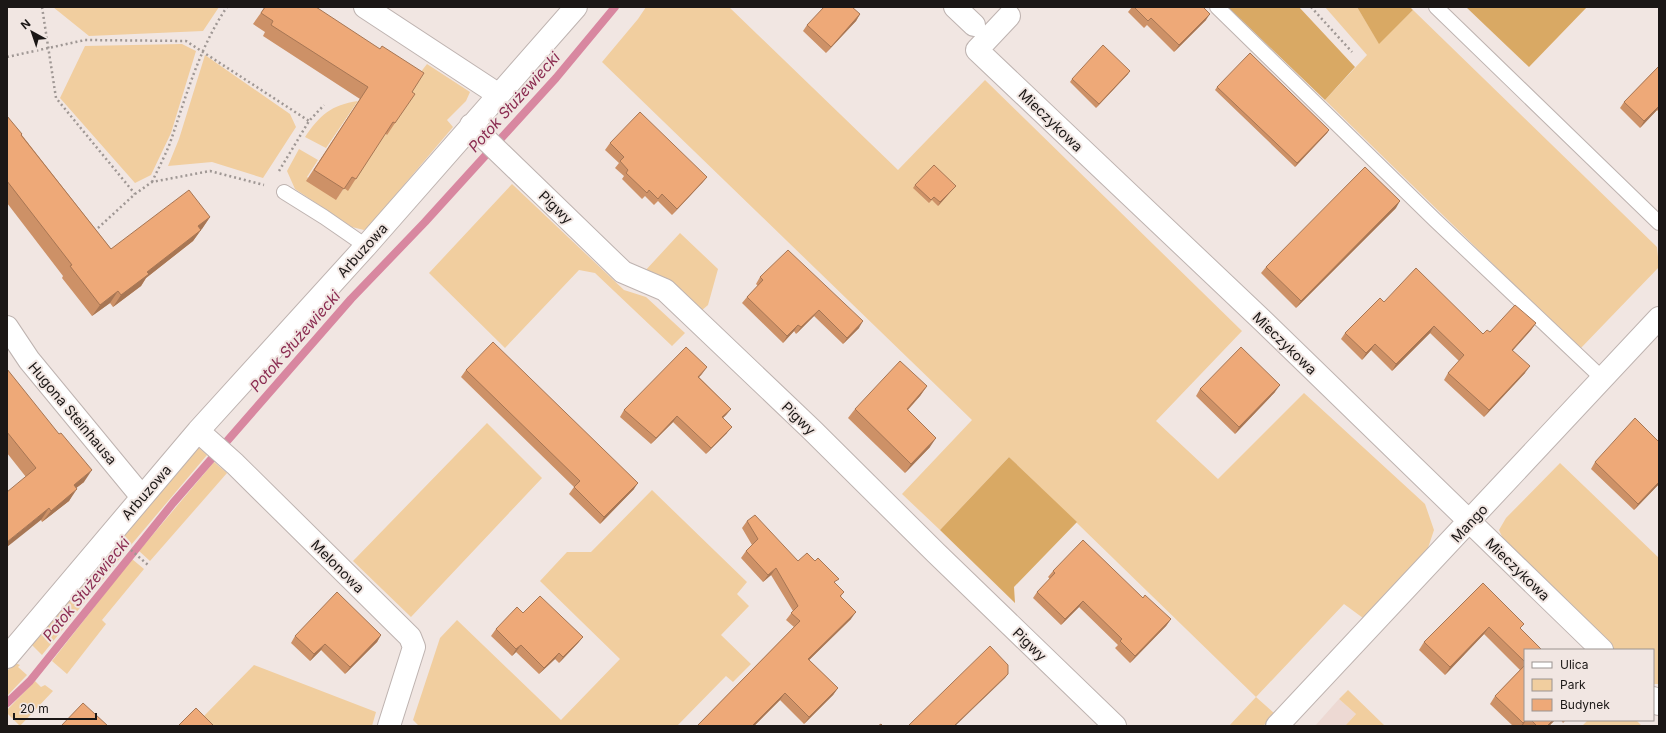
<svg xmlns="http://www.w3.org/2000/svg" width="1666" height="733" viewBox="0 0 1666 733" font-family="Inter,sans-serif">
	<rect width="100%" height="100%" fill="#f1e6e2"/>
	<path fill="#edd9d3" d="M1339,699L1356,714L1345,726H1315Z"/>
	<path fill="#f1ce9f" d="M53,7H219L203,31L89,36Z
		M646,7H729L898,170L985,80L1242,331L1156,421L1218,479L1304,393L1425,504L1434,530L1427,551L1363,618L1344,604L1256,697L1275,714L1263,726H1229L1256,697L1009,457L940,530L902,494L972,420L602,62L638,19Z
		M1325,7H1357L1379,43L1413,10L1657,247L1659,267L1580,349L1325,100L1367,55Z
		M182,44L196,51L171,133L151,175L135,183L60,98L85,46Z
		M205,55L290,114L296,127L263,178L212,162L168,166L179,139Z
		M427,64L470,92L466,101L447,120L453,127L370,225L364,230L352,227L295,189L287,171L299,149L318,160L307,177L337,198L416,84L413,82Z
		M358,101L326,148L305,137C320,115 331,105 358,101Z
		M512,184L624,290L646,297L685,333L672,346L595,273L579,270L505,348L429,273Z
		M680,233L718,269L708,305L701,311C682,292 672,277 644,272Z
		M487,423L542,478L411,617L353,561Z
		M198,447L207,455L131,545L122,537Z
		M214,462L227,473L150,561L139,551Z
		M1560,463L1659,558V684H1653V650H1613L1510,554L1499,530L1506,518Z
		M652,490L747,582L737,594L749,606L721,635L751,664L733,682L726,676L677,726H419L413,720L440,638L457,620L561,720L620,659L540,581L567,552H591Z
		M115,544L125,552L42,655L31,644Z
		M132,559L144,569L102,620L106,624L67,674L52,661Z
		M15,663L20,665L18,667L27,675L7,696V671Z
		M254,665L376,712L372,726H214L204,716Z
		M35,681L41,687L45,685L53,691L20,726L7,713V710Z
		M1348,690L1385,726H1345L1356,714L1339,699Z
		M1588,720H1636L1642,726H1582Z"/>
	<path fill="#d9a964" d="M1228,7H1299L1355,67L1325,100Z
		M1357,7H1410L1413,10L1379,44Z
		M1466,7H1587L1529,67Z
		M1009,457L1077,522L1014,587L1015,603L940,530Z"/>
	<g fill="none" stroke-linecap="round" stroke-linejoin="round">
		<path stroke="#d887a0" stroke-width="8" d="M7,703L30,681L173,503L351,299L425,222L556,78L615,7"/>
		<defs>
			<path id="lane" d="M1217,7L1435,220L1603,379
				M1436,7L1659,223
				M284,192L324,217L366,246"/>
			<path id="street" d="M365,7L499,95
				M955,7L974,25
				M1009,16L977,50L1263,321L1602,650
				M471,125L623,272L665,290L812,430L936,553L1115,726
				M7,327L29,360L142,497
				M198,431L235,464L410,637L414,647L389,726
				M7,657L198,431L366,246L576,7
				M1653,698L1659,704
				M1277,726L1659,318"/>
		</defs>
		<use href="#lane" stroke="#beb3b0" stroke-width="16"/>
		<use href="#street" stroke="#beb3b0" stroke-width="24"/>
		<path stroke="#9f9794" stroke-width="2.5" stroke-dasharray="2 3" stroke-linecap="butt" d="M42,7L56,98L135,194
			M1311,7L1352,52
			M7,57L85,40L186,41L309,121
			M279,171L309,121L324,105
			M152,182C158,169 165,156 170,143C186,97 199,48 227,7
			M98,228L135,194L152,182L210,171L264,185
			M131,550L148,565"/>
		<use href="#lane" stroke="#fff" stroke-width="14"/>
		<use href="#street" stroke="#fff" stroke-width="22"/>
	</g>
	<path fill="#cd9167" d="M265,7H316L412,92L395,123L387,135L385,133L348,191L344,188L336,200L306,181L360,99L263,36L265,32L253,24Z
		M1132,7H1203L1206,20L1174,52L1147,25L1144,28L1128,12Z
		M860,14L856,21L826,53L803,31L807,25Z
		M1659,66V112L1657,110L1640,128L1620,108L1624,102Z
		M1128,74L1096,108L1070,82L1072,79Z
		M1217,87L1329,130L1327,133L1295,167L1215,90Z
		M7,116L111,249L210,217L193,241L146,278L141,286L113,307L110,303L92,316L62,278L63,276L7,203Z
		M610,143L707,177L702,183L672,215L658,201L654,205L645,196L642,199L622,179L624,176L615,168L619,163L605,150Z
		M915,185L956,186L938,206L932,200L929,203L913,188Z
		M1396,208L1296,308L1261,273L1266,267Z
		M760,277L859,328L843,344L814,316L796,334L794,331L783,343L742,303L747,297L758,286L756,284Z
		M1384,302L1483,334L1490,332L1536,323L1531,330L1512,351L1525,373L1484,417L1444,380L1448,373L1459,361L1430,333L1392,371L1371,350L1362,360L1341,339L1345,333Z
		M7,369L84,482L76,488L69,501L42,522L41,520L26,477L7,453Z
		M466,370L634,489L600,524L569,494L574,487L461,377Z
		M702,374L699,377L731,409L726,415L723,418L727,433L706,454L673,422L651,444L620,417L624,410Z
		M927,386L920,396L908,410L930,447L905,473L848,418L855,409Z
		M1200,389L1275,392L1235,434L1196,396Z
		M1595,462L1659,484L1634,510L1591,469Z
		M747,521L798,561L835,583L844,592L841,596L851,619L809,660L838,688L833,695L804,724L780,700L754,726H697L794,627L786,620L793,611L771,575L763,582L741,558L746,551L752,545L742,528Z
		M1053,571L1143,598L1171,619L1166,626L1130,663L1115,648L1118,645L1079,607L1061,625L1033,598L1037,592L1050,579L1048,577Z
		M1483,583L1521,629L1525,650V720H1555L1549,726H1523V725L1522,726H1513L1490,704L1495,696L1520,670L1484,634L1445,675L1419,650L1424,642Z
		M523,613L583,637L578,643L559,663L555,659L539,674L516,652L512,656L491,636L496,629Z
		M381,635L377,642L345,674L321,650L310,661L291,643L295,636Z
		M1561,720H1566L1563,723Z"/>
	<path fill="#a77654" d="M860,14L856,21L826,53L831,47Z
		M1210,14L1206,20L1174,52L1179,45Z
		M1130,71L1128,74L1096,108L1099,104Z
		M1659,106L1657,110L1640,128L1644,121Z
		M1329,130L1327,133L1295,167L1297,163Z
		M707,177L702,183L672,215L677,209Z
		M956,186L953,189L938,206L940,202Z
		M1400,201L1396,208L1296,308L1301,301Z
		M210,217L202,229L190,238L198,226Z
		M201,230L193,241L146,278L141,286L113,307L121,295L147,272Z
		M118,291L110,303L92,316L100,305Z
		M819,310L814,316L796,334L801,327Z
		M863,321L859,328L843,344L847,338Z
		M1536,323L1531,330L1507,357L1512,350Z
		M798,325L794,331L783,343L787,336Z
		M1434,326L1430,333L1392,371L1396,364Z
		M1375,344L1371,350L1362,360L1366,353Z
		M1530,366L1525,373L1484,417L1489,410Z
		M707,367L702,374L693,383L698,377Z
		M1280,385L1275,392L1235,434L1239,427Z
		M927,386L920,396L900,418L907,409Z
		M731,409L726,415L717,423L722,417Z
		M677,416L673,422L651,444L656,438Z
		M732,427L727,433L706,454L711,448Z
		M936,438L930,447L905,473L911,464Z
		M92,470L84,482L66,496L74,485Z
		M1659,482V484L1634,510L1638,504Z
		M638,483L634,489L600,524L604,517Z
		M77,489L69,501L42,522L51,511Z
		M49,508L41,520L7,547V542Z
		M776,568L771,575L763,582L768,575Z
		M1083,601L1079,607L1061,625L1065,619Z
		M856,612L851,619L803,666L808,659Z
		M1171,619L1166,626L1130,663L1135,656Z
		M1489,627L1484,634L1445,675L1450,667Z
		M381,635L377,642L345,674L350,667Z
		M583,637L578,643L559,663L563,657Z
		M325,644L321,650L310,661L314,654Z
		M521,645L516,652L512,656L516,649Z
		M559,653L555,659L539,674L544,668Z
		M1008,674L1005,678L955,726H954Z
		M838,688L833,695L804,724L809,717Z
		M785,693L780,700L754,726H752Z
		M1526,720L1523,725L1521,726L1523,723Z
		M1553,720H1555L1549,726H1547Z"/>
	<path fill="#eea978" stroke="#a77654" d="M265,7H316L380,49L382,46L424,73L412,92L415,94L395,123L393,122L356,179L352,177L344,189L314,170L368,87L271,25L273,21L261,13Z
		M824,7H852L860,14L831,47L807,25Z
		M1134,7H1203L1210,14L1179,45L1151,18L1148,21Z
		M1103,45L1130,71L1099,104L1072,79Z
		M1250,53L1329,130L1297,163L1217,87Z
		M1659,66V106L1644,121L1624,102Z
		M640,112L707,177L677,209L662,194L658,199L649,190L647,193L626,173L628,170L620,161L624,157L610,143Z
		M7,116L22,134L21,135L111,249L189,190L210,217L198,226L201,230L147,272L149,274L121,295L118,291L100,305L70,266L72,265L7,181Z
		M934,165L956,186L940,202L934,197L931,200L915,185Z
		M1365,167L1400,201L1301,301L1266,267Z
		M788,250L863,321L847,338L819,310L801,327L798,325L787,336L747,297L763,280L760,277Z
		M1416,268L1483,334L1487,330L1490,332L1515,305L1536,323L1512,350L1530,366L1489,410L1448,373L1464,355L1434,326L1396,364L1375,344L1366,353L1345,333L1380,298L1384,302Z
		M493,342L638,483L604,517L574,487L580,481L466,370Z
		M686,347L707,367L698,377L731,409L722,417L732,427L711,448L677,416L656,438L624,410Z
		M1241,347L1280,385L1239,427L1200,389Z
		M900,361L927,386L907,409L936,438L911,464L855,409Z
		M7,369L59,434L61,433L92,470L74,485L77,489L51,511L49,508L7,542V492L36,468L7,432Z
		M1635,418L1659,442V482L1638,504L1595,462Z
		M755,515L798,561L807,553L815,561L818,558L839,579L834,582L844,592L840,596L856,612L808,659L838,688L809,717L785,693L753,725L754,726H697L800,621L791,613L798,606L776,568L768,575L746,551L758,539L747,521Z
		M1083,540L1143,598L1145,595L1171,619L1135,656L1120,641L1122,639L1083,601L1065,619L1037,592L1055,573L1053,571Z
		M1483,583L1524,624L1520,628L1542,650H1525V662L1489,627L1450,667L1424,642Z
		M337,592L381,635L350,667L325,644L314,654L295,636Z
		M540,596L583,637L563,657L559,653L544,668L521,645L516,649L496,629L517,607L523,613Z
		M990,646L1008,665V674L954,726H908Z
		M1525,665V720H1526L1523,723L1495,696Z
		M83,703L108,726H61Z
		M196,708L214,726H179V725Z
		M1531,720H1553L1547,726H1537Z
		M881,724L883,726H878Z"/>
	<g text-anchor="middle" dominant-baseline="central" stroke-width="4" stroke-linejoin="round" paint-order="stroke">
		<g font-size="14" fill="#1b1716" stroke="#f1e6e2">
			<text transform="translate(1051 120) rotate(44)">Mieczykowa</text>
			<text transform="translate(556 207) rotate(44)">Pigwy</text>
			<text transform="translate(362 250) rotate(-48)">Arbuzowa</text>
			<text transform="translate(1285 343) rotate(44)">Mieczykowa</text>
			<text transform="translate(73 413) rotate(50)">Hugona Steinhausa</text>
			<text transform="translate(799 418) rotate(44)">Pigwy</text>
			<text transform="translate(146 492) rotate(-49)">Arbuzowa</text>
			<text transform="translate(1469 523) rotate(-47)">Mango</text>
			<text transform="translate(338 566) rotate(45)">Melonowa</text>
			<text transform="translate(1518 569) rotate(44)">Mieczykowa</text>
			<text transform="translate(1030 644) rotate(44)">Pigwy</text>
		</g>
		<g font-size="15" font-style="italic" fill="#8b2c51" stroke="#f1e6e2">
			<text transform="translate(514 102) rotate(-48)">Potok Służewiecki</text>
			<text transform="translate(295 341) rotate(-49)">Potok Służewiecki</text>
			<text transform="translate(86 589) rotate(-51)">Potok Służewiecki</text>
		</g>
	</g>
	<rect width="1666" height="733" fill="none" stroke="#1b1716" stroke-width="16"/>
	<rect x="1524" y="649" width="130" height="72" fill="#f1e6e2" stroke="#9b9390"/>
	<rect x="1532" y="662" width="20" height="6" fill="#ffffff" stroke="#9b9390"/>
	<text x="1560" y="669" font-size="12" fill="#1b1716">Ulica</text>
	<rect x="1532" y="679" width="20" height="12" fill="#f1ce9f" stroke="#9b9390"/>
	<text x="1560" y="689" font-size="12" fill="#1b1716">Park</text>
	<rect x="1532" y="699" width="20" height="12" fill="#eea978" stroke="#9b9390"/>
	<text x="1560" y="709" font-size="12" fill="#1b1716">Budynek</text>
	<g transform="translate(32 32) rotate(320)" stroke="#f1e6e2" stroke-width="3" paint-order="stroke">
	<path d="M0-3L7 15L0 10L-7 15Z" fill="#1b1716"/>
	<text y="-6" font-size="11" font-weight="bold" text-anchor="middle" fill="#1b1716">N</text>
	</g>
	<path d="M14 713v6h82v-6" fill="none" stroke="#1b1716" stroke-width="2"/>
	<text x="20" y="713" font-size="12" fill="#1b1716" stroke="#f1e6e2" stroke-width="3" paint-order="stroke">20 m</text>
</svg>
